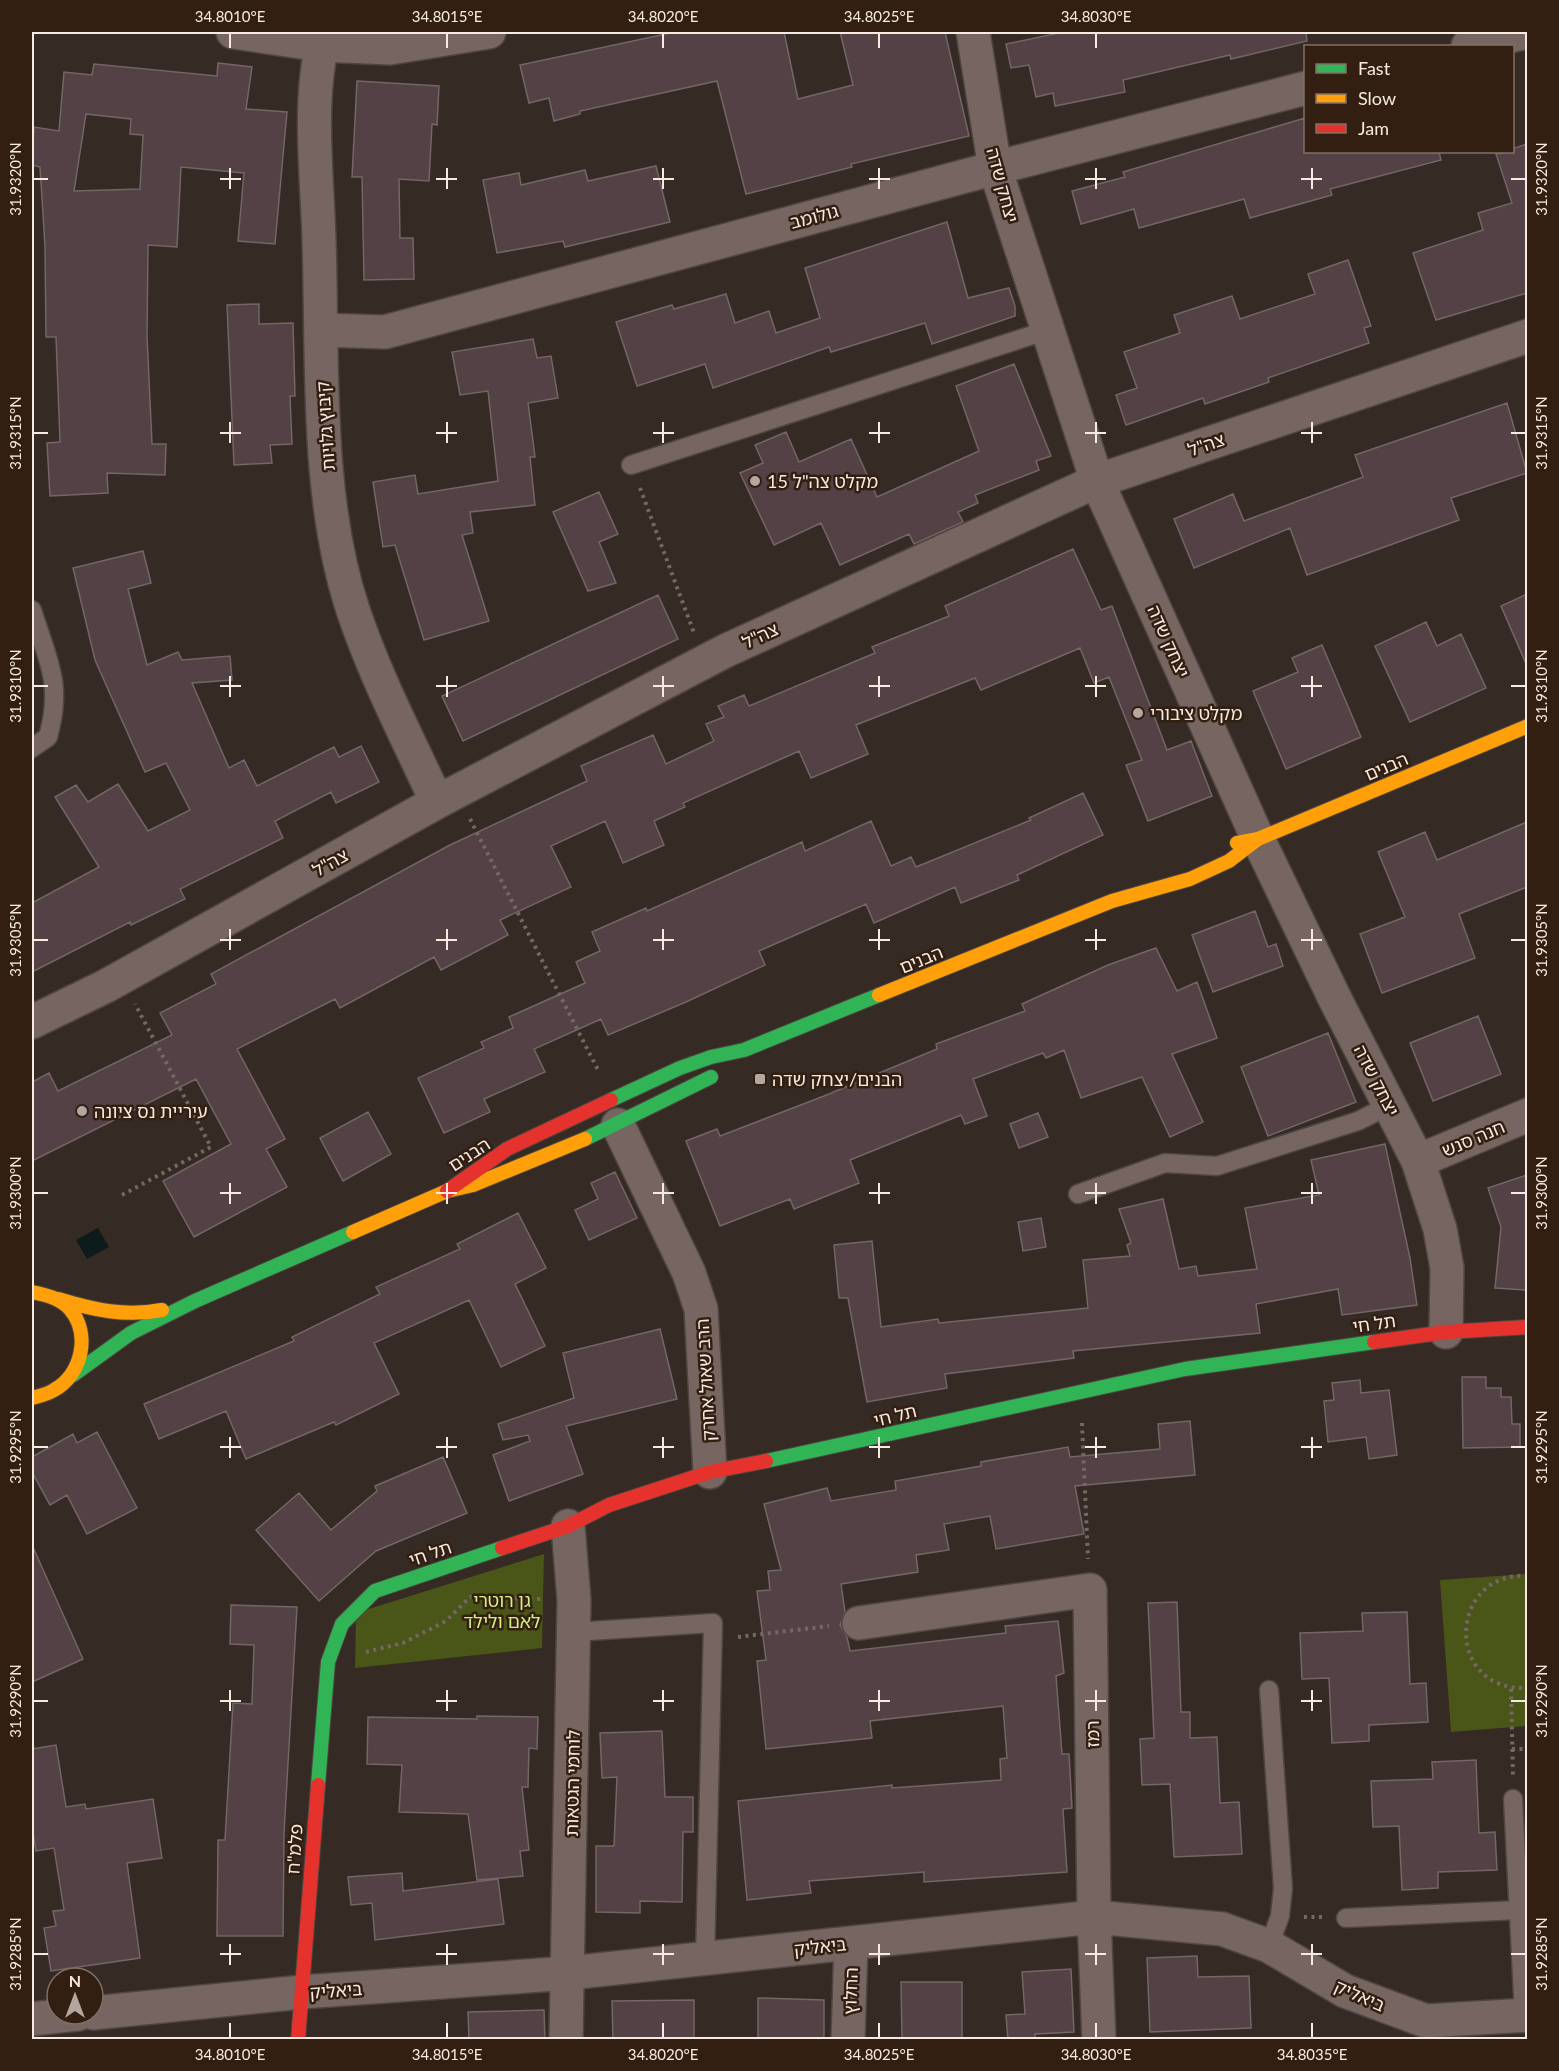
<svg xmlns="http://www.w3.org/2000/svg" width="1559" height="2071" viewBox="0 0 1559 2071" font-family="Lato,'Noto Sans Hebrew',sans-serif">
	<rect width="100%" height="100%" fill="#352a24"/>
	<path fill="#4a5518" d="M544,1554L542,1648L355,1668L356,1613Z
		M1527,1574V1726L1451,1732L1440,1580Z"/>
	<path fill="#0d1b1b" d="M98,1228L109,1247L87,1259L76,1240Z"/>
	<path fill="#544145" stroke="#726666" stroke-width="1.5" fill-rule="evenodd" d="M675,32H784L798,99L853,85L840,32H945L969,136L851,164L852,167L746,194L717,81L580,111V114L554,121L549,98L529,103L520,65Z
		M1064,32H1306L1307,41L1231,59L1230,55L1123,80L1125,92L1055,106L1053,93L1036,97L1029,65L1011,68L1006,44Z
		M218,63L252,67L246,109L287,112L275,244L238,241L244,173L181,167L177,247L148,245L147,336L152,444H166L165,475L107,473L108,493L50,496L47,443L60,442L56,337H46L45,246L40,167L32,165L34,127L59,131L64,72L92,75L94,64L217,76ZM86,114L131,119L130,134L143,135L140,189L74,191Z
		M357,81L439,86L437,125L432,124L429,181L399,179L400,238H413L414,279L364,280L362,177H352Z
		M1305,118V152H1439L1441,160L1330,189L1332,195L1250,218L1244,199L1139,228L1134,209L1081,224L1072,191L1125,177L1123,172Z
		M1527,144V293L1436,320L1413,253L1483,230L1478,213L1512,203L1496,154L1512,152V149Z
		M656,166L670,222L565,247L563,241L497,253L483,180L519,173L521,185L585,170L588,181Z
		M947,222L968,298L1009,288L1015,306V316L932,344L925,323L831,352L829,347L713,388L705,364L637,386L616,322L672,305L674,309L726,294L735,323L769,311L776,333L820,318L805,268Z
		M1348,260L1371,326L1364,328L1369,343L1268,378L1269,382L1205,404L1203,398L1126,425L1116,395L1137,388L1124,352L1180,333L1174,315L1232,296L1240,319L1315,294L1308,274Z
		M259,304V324L293,323L295,396H290L292,444L270,445L272,463L234,465L227,305Z
		M533,339L537,358L551,356L558,398L528,403L535,457H530L535,505L470,512L473,533L462,535L489,621L424,640L395,545L383,547L373,482L415,475L418,494L498,481L488,391L460,395L452,352Z
		M1014,364L1051,456L1036,461L1039,470L975,495L978,503L958,512L963,522L914,544L909,534L840,565L821,523L774,545L740,473L763,463L755,445L786,432L799,462L851,439L877,497L979,451L956,386Z
		M1507,403L1527,473L1451,498L1459,520L1307,575L1290,528L1194,568L1174,519L1233,494L1244,521L1363,477L1355,455Z
		M599,492L618,534L599,542L616,583L588,591L553,512Z
		M1073,549L1101,610L1112,606L1167,750L1191,741L1212,796L1148,821L1126,765L1142,760L1109,677L1094,683L1080,648L981,690L975,678L856,725L868,754L811,778L799,751L683,803L685,807L654,821L664,845L623,863L605,821L551,846L571,887L500,920L508,935L441,970L434,957L340,1008L335,999L237,1049L285,1139L266,1149L287,1187L194,1237L163,1181L231,1144L196,1079L32,1161V1082L49,1073L58,1091L172,1035L160,1013L216,984L211,974L450,845L587,781L581,766L653,735L666,764L714,741L706,724L724,717L718,706L744,695L749,706L875,653L872,647L949,616L945,606Z
		M143,551L151,583L128,589L147,665L178,652L182,660L230,656L232,680L192,683L229,768L244,760L257,786L334,747L339,757L361,746L379,782L336,803L331,792L275,821L283,838L180,889L185,899L131,925L130,922L32,972V903L99,867L55,797L76,785L88,802L118,784L148,831L190,810L166,763L145,772L95,660L73,568Z
		M1527,594V666L1501,606Z
		M658,595L678,639L463,741L442,696Z
		M1426,622L1437,646L1461,634L1486,688L1410,722L1375,646Z
		M1322,645L1361,737L1286,769L1253,691L1298,672L1292,658Z
		M1083,793L1103,835L1017,875L1019,880L961,903L955,887L874,923L866,904L759,951L765,965L686,1002L608,1035L601,1019L534,1049L545,1072L484,1099L490,1112L444,1133L418,1078L484,1048L481,1042L513,1028L509,1017L585,983L576,962L600,951L592,932L646,908L647,911L802,842L805,851L871,821L891,866L911,857L916,867L1031,820L1029,818Z
		M1527,822V887L1459,914L1475,958L1382,993L1360,934L1405,917L1378,852L1425,832L1437,860Z
		M1255,911L1268,947L1276,944L1283,966L1213,992L1192,935Z
		M1156,948L1177,991L1197,982L1217,1038L1172,1054L1203,1122L1170,1137L1142,1077L1081,1098L1064,1050L1046,1058L1043,1053L973,1079L987,1116L965,1124L961,1115L850,1160L859,1183L794,1209L790,1199L720,1226L686,1141L717,1129L720,1136L824,1096L937,1049L936,1044L1025,1011L1022,1004L1108,965Z
		M1478,1016L1501,1074L1433,1101L1410,1043Z
		M1328,1033L1356,1102L1268,1136L1241,1067Z
		M368,1112L391,1154L343,1181L320,1138Z
		M1038,1113L1048,1137L1019,1148L1010,1124Z
		M1385,1144L1410,1258L1417,1305L1342,1315L1338,1289L1256,1304L1260,1333L1073,1351L1074,1358L945,1374L947,1388L867,1402L848,1298H839L834,1245L872,1241L881,1327L938,1319L939,1323L1088,1308L1083,1260L1130,1256L1127,1245L1131,1243L1119,1209L1163,1199L1179,1269L1196,1266L1198,1276L1257,1269L1245,1208L1319,1195L1311,1160Z
		M615,1172L637,1218L589,1240L575,1210L598,1199L591,1183Z
		M1527,1175V1290L1495,1288L1501,1227L1488,1188Z
		M518,1213L546,1268L515,1284L545,1346L501,1367L469,1300L374,1343L399,1394L336,1425L334,1422L246,1459L226,1411L159,1439L144,1404L294,1341L292,1337L380,1294L376,1287L460,1249L457,1244Z
		M1041,1218L1046,1247L1023,1251L1018,1222Z
		M660,1329L677,1399L566,1426L583,1474L509,1501L493,1455L530,1441L528,1435L503,1440L498,1424L574,1398L563,1353Z
		M1462,1377H1486V1388H1501V1397H1511L1512,1424H1520V1447L1463,1448Z
		M1360,1380L1361,1393L1389,1390L1397,1455L1369,1459L1366,1437L1328,1442L1324,1401L1334,1400L1332,1383Z
		M1190,1421L1195,1475L1075,1486L1084,1534L996,1549L990,1516L944,1524L949,1550L916,1555L918,1572L841,1584L845,1612L840,1625L847,1637L850,1651L1006,1633L1005,1626L1058,1621L1064,1673L1056,1676L1062,1754H1069L1072,1808L1063,1809L1067,1872L924,1882V1872L809,1881L811,1893L747,1900L738,1801L892,1785V1788L1001,1780L1000,1759L1007,1758L1003,1706L870,1721L872,1738L766,1749L757,1661L766,1660L757,1591L770,1590L768,1571L781,1570L764,1504L827,1488L831,1501L896,1490L895,1481L981,1466V1462L1068,1447L1070,1457L1160,1449L1158,1424Z
		M97,1432L137,1508L87,1534L67,1495L50,1505L32,1472V1457L73,1434L77,1443Z
		M443,1457L467,1513L376,1551L319,1601L256,1530L299,1493L331,1530L377,1491L375,1486Z
		M32,1545L83,1659L32,1682Z
		M1177,1602L1181,1712H1190V1738L1217,1737L1220,1803L1239,1802L1242,1854L1174,1857L1170,1784L1142,1785L1140,1739L1154,1738L1148,1603Z
		M231,1605L297,1607L284,1833L283,1936H217L218,1840H225L233,1703L252,1704L254,1645L230,1644Z
		M1407,1612L1410,1684L1426,1683L1428,1722L1369,1725V1741L1332,1743L1329,1678L1302,1679L1300,1633L1363,1631L1362,1613Z
		M477,1716L538,1717L537,1749L529,1748L528,1787H522L529,1850L520,1851L523,1876L477,1880L468,1814L399,1812L402,1765L367,1764L368,1717L477,1719Z
		M662,1731L665,1797H693V1832H683L682,1902L640,1901V1913L596,1912V1846H614L617,1777L602,1778L600,1733Z
		M56,1745L66,1807L85,1804L86,1809L153,1799L162,1858L127,1863L140,1958L51,1971L44,1928L56,1926L53,1911L64,1910L54,1848L36,1851L32,1825V1749Z
		M1476,1760L1479,1833L1495,1832L1497,1870L1438,1872V1888L1402,1890L1399,1826L1373,1827L1371,1781L1433,1779L1432,1762Z
		M402,1873L403,1891L498,1879L504,1924L375,1940L372,1903L351,1905L348,1877Z
		M1197,1956L1198,1977L1249,1976L1251,2028L1150,2032L1147,1958Z
		M1071,1969L1074,2032L1035,2034V2040H1008L1006,2015L1025,2014L1022,1972Z
		M901,1982H962V2040H902Z
		M758,1998L824,2000V2040H758Z
		M694,2000V2040H613L612,2001Z
		M544,2010L545,2040H469L468,2012Z"/>
	<g fill="none" stroke-linecap="round" stroke-linejoin="round">
		<defs>
			<path id="lane" d="M631,465L1048,330
				M32,610C48,661 63,684 48,737L32,748
				M1078,1194L1165,1163L1217,1166L1358,1121L1390,1105
				M574,1632L713,1623L705,1959
				M1269,1690L1283,1888L1280,1916L1269,1946
				M1513,1799L1524,2015
				M1346,1918L1519,1910"/>
			<path id="street" d="M233,32L321,45L390,48L489,32
				M325,32C307,97 317,172 319,240C323,359 315,496 353,610C375,676 408,739 437,802
				M973,32L995,168L1097,481L1258,839L1336,1001L1418,1161L1440,1229L1447,1268L1446,1332
				M1468,46L1527,32
				M321,330L385,332L995,168L1306,88
				M32,1022L106,986L437,802L725,651L1097,481L1528,336
				M618,1125L689,1273L701,1309L710,1472
				M1418,1161L1528,1115
				M859,1623L1090,1590L1094,1917L1099,2040
				M93,2013L302,1992L569,1973L1094,1917L1222,1929L1269,1946L1345,1991L1426,2021L1528,2015
				M32,2019L78,2014
				M566,2040L574,1600L568,1526
				M848,2040L851,1943"/>
			<path id="fast" d="M611,1100L680,1068L711,1057L744,1050L879,995
				M585,1139L711,1077
				M73,1375L131,1333L195,1301L353,1232
				M766,1461L1185,1369L1374,1342
				M318,1785L328,1662L342,1624L375,1591L502,1548"/>
			<path id="slow" d="M1237,843L1258,839L1528,726
				M879,995L1112,901L1190,879L1229,861L1258,839
				M353,1232L447,1191L473,1185L585,1139
				M32,1292C46,1295 60,1298 70,1309C91,1334 82,1375 54,1390C48,1394 39,1396 32,1398
				M58,1299C94,1310 125,1317 162,1310"/>
			<path id="jam" d="M447,1191L507,1149L611,1100
				M1374,1342L1446,1332L1528,1327
				M502,1548L568,1526L609,1505L710,1472L766,1461
				M298,2040L318,1785"/>
		</defs>
		<use href="#lane" stroke="#4e4640" stroke-width="21"/>
		<use href="#street" stroke="#4e4640" stroke-width="36"/>
		<use href="#fast" stroke="#4e4640" stroke-width="16"/>
		<use href="#slow" stroke="#4e4640" stroke-width="16"/>
		<use href="#jam" stroke="#4e4640" stroke-width="16"/>
		<path stroke="#766765" stroke-width="4" stroke-dasharray="3 4.5" stroke-linecap="butt" d="M640,488L694,633
			M470,819L599,1072
			M122,1195L211,1147L135,1004
			M1082,1423L1088,1559
			M1528,1576C1449,1570 1442,1692 1528,1688
			M738,1637L829,1626
			M366,1652L403,1643L446,1621L470,1597L544,1599
			M1511,1689L1513,1777
			M1512,1749H1528
			M1304,1917H1324"/>
		<use href="#lane" stroke="#766561" stroke-width="18"/>
		<use href="#street" stroke="#766561" stroke-width="33"/>
		<use href="#fast" stroke="#30b455" stroke-width="14"/>
		<use href="#slow" stroke="#ff9f0a" stroke-width="14"/>
		<use href="#jam" stroke="#e5322d" stroke-width="14"/>
	</g>
	<path fill="none" stroke="#f7eae1" stroke-width="2" d="M230,33V48M447,33V48M663,33V48M879,33V48M1096,33V48M230,168V189M447,168V189M663,168V189M879,168V189M1096,168V189M1312,168V189M33,179H48M220,179H241M436,179H457M653,179H674M869,179H890M1085,179H1106M1301,179H1322M1511,179H1526M230,422V443M447,422V443M663,422V443M879,422V443M1096,422V443M1312,422V443M33,433H48M220,433H241M436,433H457M653,433H674M869,433H890M1085,433H1106M1301,433H1322M1511,433H1526M230,676V697M447,676V697M663,676V697M879,676V697M1096,676V697M1312,676V697M33,686H48M220,686H241M436,686H457M653,686H674M869,686H890M1085,686H1106M1301,686H1322M1511,686H1526M230,929V950M447,929V950M663,929V950M879,929V950M1096,929V950M1312,929V950M33,940H48M220,940H241M436,940H457M653,940H674M869,940H890M1085,940H1106M1301,940H1322M1511,940H1526M230,1183V1204M447,1183V1204M663,1183V1204M879,1183V1204M1096,1183V1204M1312,1183V1204M33,1193H48M220,1193H241M436,1193H457M653,1193H674M869,1193H890M1085,1193H1106M1301,1193H1322M1511,1193H1526M230,1437V1458M447,1437V1458M663,1437V1458M879,1437V1458M1096,1437V1458M1312,1437V1458M33,1447H48M220,1447H241M436,1447H457M653,1447H674M869,1447H890M1085,1447H1106M1301,1447H1322M1511,1447H1526M230,1690V1711M447,1690V1711M663,1690V1711M879,1690V1711M1096,1690V1711M1312,1690V1711M33,1701H48M220,1701H241M436,1701H457M653,1701H674M869,1701H890M1085,1701H1106M1301,1701H1322M1511,1701H1526M230,1944V1965M447,1944V1965M663,1944V1965M879,1944V1965M1096,1944V1965M1312,1944V1965M33,1954H48M220,1954H241M436,1954H457M653,1954H674M869,1954H890M1085,1954H1106M1301,1954H1322M1511,1954H1526M230,2023V2038M447,2023V2038M663,2023V2038M879,2023V2038M1096,2023V2038M1312,2023V2038"/>
	<g fill="#b3a79f" stroke="#321f12" stroke-width="2">
		<circle cx="755" cy="481" r="6"/>
		<circle cx="1138" cy="713" r="6"/>
		<rect x="754" y="1073" width="12" height="12" rx="3"/>
		<circle cx="82" cy="1111" r="6"/>
	</g>
	<g text-anchor="middle" dominant-baseline="central" stroke-width="5" stroke-linejoin="round" paint-order="stroke">
		<g font-size="18" fill="#f7eae1" stroke="#321f12">
			<text transform="translate(1003 185) rotate(75)">יצחק שדה</text>
			<text transform="translate(814 216) rotate(-15)">גולומב</text>
			<text transform="translate(325 426) rotate(-94)">קיבוץ גלויות</text>
			<text transform="translate(1206 444) rotate(-19)">צה"ל</text>
			<text transform="translate(760 635) rotate(-25)">צה"ל</text>
			<text transform="translate(1169 641) rotate(66)">יצחק שדה</text>
			<text transform="translate(1386 766) rotate(-23)">הבנים</text>
			<text transform="translate(330 862) rotate(-29)">צה"ל</text>
			<text transform="translate(921 959) rotate(-22)">הבנים</text>
			<text transform="translate(1377 1080) rotate(63)">יצחק שדה</text>
			<text transform="translate(1473 1138) rotate(-23)">חנה סנש</text>
			<text transform="translate(469 1154) rotate(-33)">הבנים</text>
			<text transform="translate(1374 1323) rotate(-8)">תל חי</text>
			<text transform="translate(705 1380) rotate(-93)">הרב שאול אחרק</text>
			<text transform="translate(895 1415) rotate(-14)">תל חי</text>
			<text transform="translate(430 1553) rotate(-19)">תל חי</text>
			<text transform="translate(1092 1734) rotate(-91)">רמז</text>
			<text transform="translate(572 1783) rotate(-89)">לוחמי הגטאות</text>
			<text transform="translate(294 1849) rotate(-86)">פלמ"ח</text>
			<text transform="translate(820 1946) rotate(-6)">ביאליק</text>
			<text transform="translate(336 1990) rotate(-4)">ביאליק</text>
			<text transform="translate(850 1991) rotate(-88)">החלוץ</text>
			<text transform="translate(1360 1995) rotate(24)">ביאליק</text>
		</g>
		<g font-size="18" fill="#f7eae1" stroke="#321f12" text-anchor="start">
			<text x="767" y="481">מקלט צה"ל 15</text>
			<text x="1150" y="713">מקלט ציבורי</text>
			<text x="772" y="1079">הבנים/יצחק שדה</text>
			<text x="94" y="1111">עיריית נס ציונה</text>
		</g>
		<g font-size="18" fill="#d2ef7f" stroke="#321f12">
			<text x="502" y="1600">גן רוטרי<tspan x="502" dy="21">לאם ולילד</tspan></text>
		</g>
	</g>
	<rect width="1559" height="2071" fill="none" stroke="#321f12" stroke-width="66"/>
	<rect x="1304" y="45" width="210" height="108" fill="#321f12" stroke="#817065" stroke-width="1.5"/>
	<rect x="1316" y="64" width="30" height="9" fill="#30b455" stroke="#817065" stroke-width="1.5"/>
	<text x="1358" y="75" font-size="18" fill="#f7eae1">Fast</text>
	<rect x="1316" y="94" width="30" height="9" fill="#ff9f0a" stroke="#817065" stroke-width="1.5"/>
	<text x="1358" y="105" font-size="18" fill="#f7eae1">Slow</text>
	<rect x="1316" y="124" width="30" height="9" fill="#e5322d" stroke="#817065" stroke-width="1.5"/>
	<text x="1358" y="135" font-size="18" fill="#f7eae1">Jam</text>
	<g transform="translate(75 1996)"><circle r="28" fill="#321f12" stroke="#817065" stroke-width="1.5"/>
	<path d="M0-4.5L10 22L0 15L-10 22Z" fill="#b3a79f"/>
	<text y="-9" font-size="16" font-weight="bold" text-anchor="middle" fill="#f7eae1">N</text>
	</g>
	<rect x="33" y="33" width="1493" height="2005" fill="none" stroke="#f7eae1" stroke-width="2"/>
	<g font-size="15" text-anchor="middle" fill="#f7eae1">
		<text x="230" y="22">34.8010°E</text>
		<text x="447" y="22">34.8015°E</text>
		<text x="663" y="22">34.8020°E</text>
		<text x="879" y="22">34.8025°E</text>
		<text x="1096" y="22">34.8030°E</text>
		<text transform="translate(16 179) rotate(-90)" y="5">31.9320°N</text>
		<text transform="translate(1542 179) rotate(-90)" y="5">31.9320°N</text>
		<text transform="translate(16 433) rotate(-90)" y="5">31.9315°N</text>
		<text transform="translate(1542 433) rotate(-90)" y="5">31.9315°N</text>
		<text transform="translate(16 686) rotate(-90)" y="5">31.9310°N</text>
		<text transform="translate(1542 686) rotate(-90)" y="5">31.9310°N</text>
		<text transform="translate(16 940) rotate(-90)" y="5">31.9305°N</text>
		<text transform="translate(1542 940) rotate(-90)" y="5">31.9305°N</text>
		<text transform="translate(16 1193) rotate(-90)" y="5">31.9300°N</text>
		<text transform="translate(1542 1193) rotate(-90)" y="5">31.9300°N</text>
		<text transform="translate(16 1447) rotate(-90)" y="5">31.9295°N</text>
		<text transform="translate(1542 1447) rotate(-90)" y="5">31.9295°N</text>
		<text transform="translate(16 1701) rotate(-90)" y="5">31.9290°N</text>
		<text transform="translate(1542 1701) rotate(-90)" y="5">31.9290°N</text>
		<text transform="translate(16 1954) rotate(-90)" y="5">31.9285°N</text>
		<text transform="translate(1542 1954) rotate(-90)" y="5">31.9285°N</text>
		<text x="230" y="2060">34.8010°E</text>
		<text x="447" y="2060">34.8015°E</text>
		<text x="663" y="2060">34.8020°E</text>
		<text x="879" y="2060">34.8025°E</text>
		<text x="1096" y="2060">34.8030°E</text>
		<text x="1312" y="2060">34.8035°E</text>
	</g>
</svg>
